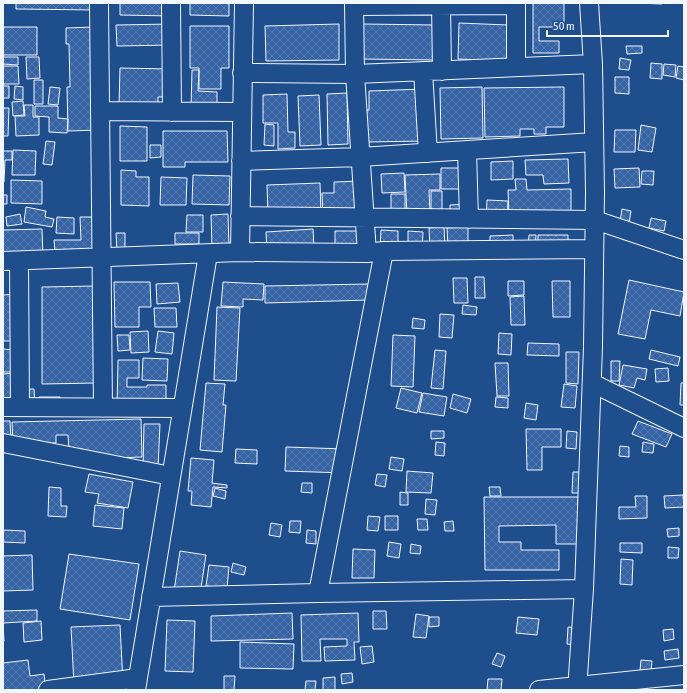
<svg xmlns="http://www.w3.org/2000/svg" width="687" height="693" viewBox="0 0 687 693" font-family="'Asap Condensed',sans-serif">
	<defs>
		<pattern id="building-cross-hatch" width="8" height="8" patternUnits="userSpaceOnUse"><rect width="8" height="8" fill="#3563a3"/><path d="M0 0l8 8M0 8l8-8" fill="none" stroke="#537ab1"/></pattern>
	</defs>
	<rect width="100%" height="100%" fill="#1f4e8c"/>
	<path fill="url(#building-cross-hatch)" stroke="#f2f6ff" d="M16,3H96L95,10L16,9Z
		M120,3H171V16L120,15Z
		M190,3H229V16L190,15Z
		M533,3H564V27H539V41H559V53H533Z
		M638,3H662V4Z
		M459,23L508,25L507,61L458,59Z
		M171,24V45L117,46L116,25Z
		M339,24V60L266,61L265,26Z
		M363,24L436,25L435,60L362,59Z
		M190,26H229V68H221V89H199V68H190Z
		M3,27H37V55H3Z
		M93,27L100,130L68,131L67,87H70L69,44H66V28Z
		M626,46H642V53L627,54Z
		M3,57H18V65L3,64Z
		M26,57H39L40,78L27,79Z
		M620,58L631,60L629,70L619,69Z
		M651,63L662,64V79L650,78Z
		M664,64L676,65L675,77L663,75Z
		M3,66H18L19,84H3Z
		M678,66L684,67V80L676,78Z
		M120,68L170,69V97H158V106L119,105Z
		M192,70H199L198,91L217,92V108H191Z
		M615,77H629V94L615,93Z
		M34,80H43V104H34Z
		M3,86H9V98H3Z
		M15,86L23,87V100L14,99Z
		M50,87L60,88L58,105L48,104Z
		M482,87L483,138L441,139L440,88Z
		M564,87V127H546V134H534V129H520V136L485,137L484,88Z
		M423,89L425,141L366,142L365,110H369V91Z
		M347,93L348,144L328,145L327,94Z
		M287,94L288,132H295V148L278,149V123H263V95Z
		M319,95L321,145L300,146L298,96Z
		M23,101L24,115L13,116L12,102Z
		M24,105H33V117H39V135L16,136L15,116H25Z
		M35,106H58V118L68,119L67,133L49,132V117L35,116Z
		M3,108H9L8,136H3Z
		M265,124L274,125V146L264,145Z
		M641,125L656,128L652,152L638,150Z
		M120,126L147,127V161H120Z
		M615,130H636L635,152H614Z
		M163,131H227L228,162H185V167H163Z
		M46,141L55,142L52,165L43,164Z
		M150,145H161V157L150,158Z
		M13,150L36,151L35,175H12Z
		M3,151H12V160H5L4,182H3Z
		M568,159L569,183L544,184L543,175H526L525,160Z
		M513,161V179L491,180V162Z
		M441,168H467V189H441Z
		M639,168L640,187L615,188L614,169Z
		M121,170L136,171V177H149V206L121,205Z
		M642,171H654L653,185L641,184Z
		M404,173L405,192L382,193L381,174Z
		M440,174V190H429L430,214L407,215L405,175Z
		M193,175L230,176L229,205L192,204Z
		M161,177L187,178L186,205H160Z
		M515,179H526L527,190L571,189V214L509,216L508,190H516Z
		M11,180L42,181V204L11,203Z
		M361,181L363,218L323,220L322,193H334V182Z
		M320,183L321,213L268,215L267,185Z
		M431,191H442V213H431Z
		M391,194H405V215H391Z
		M3,195H7V204H3Z
		M487,200L508,201L507,222L486,221Z
		M466,204V212L450,214V205Z
		M26,207L46,211L45,217L54,219L52,227L24,222Z
		M622,209L631,211L629,223L620,222Z
		M20,214L22,224L7,226L6,217Z
		M228,214L229,247H212L211,215Z
		M187,215H203V232H186Z
		M57,217L74,218V234L56,233Z
		M80,217H98L99,251L55,252L54,240H81Z
		M651,218L666,221L664,231L649,228Z
		M444,227L445,248L430,249L429,228Z
		M468,227V247L448,248L447,228Z
		M42,229L43,257L3,258V230Z
		M313,229L314,249L267,251L266,232Z
		M381,230L398,231V247H380Z
		M335,231H362V250H335Z
		M408,231L423,232L422,250L408,249Z
		M116,233H125V252H117Z
		M175,233H199V244H175Z
		M513,235V250H490V236Z
		M529,235H536L535,250L528,249Z
		M538,235H568V248H538Z
		M475,277H484L485,298H475Z
		M453,278H467L468,303H454Z
		M629,280L684,292L680,316L651,310L645,339L618,334Z
		M508,281H524V295L508,296Z
		M552,281H570V317H553Z
		M114,282H150L151,307H139V327H115Z
		M223,282L264,284L263,300L243,299V307L221,306Z
		M178,283L180,302L157,304L156,284Z
		M369,284V300L265,303V286Z
		M96,286V383L42,384V287Z
		M15,294L16,341H3V295Z
		M524,296L525,325H511L510,297Z
		M463,305L477,307L476,315L462,314Z
		M217,307L240,308L236,381L214,380Z
		M154,308H176L177,327H155Z
		M440,314L454,315L452,338L439,337Z
		M413,318L425,320L424,329L412,328Z
		M148,331L149,352L131,353L130,332Z
		M158,331L174,333L172,354L155,352Z
		M499,333L512,334L511,355L498,354Z
		M117,335H129L130,350L118,351Z
		M393,335L415,336L413,387L391,386Z
		M528,343L559,344V356L527,355Z
		M3,349L14,350L13,372H3Z
		M435,350L446,351L443,389L431,388Z
		M651,350L680,357L678,366L649,359Z
		M566,352H579L578,384L566,383Z
		M143,358L168,359L167,381L142,380Z
		M118,360H139V378H127V387H147V385H166V406H117Z
		M611,361H620L619,381H611Z
		M495,363H508L509,396H497Z
		M623,365L647,369L645,380L637,378L634,388L619,385Z
		M668,368L669,381L656,382L655,369Z
		M16,373L17,403H3V374Z
		M206,383L225,384L223,405H226L222,452L200,450Z
		M681,383H684V405H680Z
		M564,384L577,386L575,408L561,407Z
		M401,388L422,393L417,413L396,408Z
		M23,389H34L35,405L23,406Z
		M423,393L447,397L444,416L419,412Z
		M453,394L471,399L467,413L450,408Z
		M39,397H60V406H39Z
		M496,397L508,398V408L495,407Z
		M526,403L538,405L536,420L524,418Z
		M141,419L142,457L83,459V449L69,450L68,435H56V443L13,445L12,422Z
		M3,421H10L11,440L3,441Z
		M638,421L672,434L666,447L632,434Z
		M144,424H160L158,468L143,467Z
		M526,429H561V447H542V470H527Z
		M431,431H444V438L431,439Z
		M567,431L577,432L576,449L566,448Z
		M436,442L445,443L444,456L435,455Z
		M643,442L654,444L653,453L642,452Z
		M620,446L629,447V457L619,456Z
		M286,447L345,449V473L285,471Z
		M236,449L257,450V464L235,463Z
		M391,457L404,459L402,471L389,469Z
		M191,458L214,460L212,483L227,485V488L213,487L211,507L191,505L192,491H188Z
		M407,471L433,473L431,493L406,492Z
		M573,472H581L580,493H572Z
		M89,474L133,482L128,508L97,503L99,494L85,492Z
		M377,474L387,475L385,487L375,485Z
		M302,483H312V493L301,492Z
		M49,487L61,488V506H67L66,517L48,516Z
		M489,487H500L501,496H490Z
		M215,488L226,491L225,499L213,496Z
		M400,492L408,493V505H400Z
		M683,495L684,507L665,508L664,496Z
		M635,496H647V518L619,519V507H636Z
		M484,497H578V544H556V525L499,526V542H521V550H559V570H485Z
		M426,499L437,500L435,515L425,514Z
		M95,505L124,508L122,529L93,526Z
		M368,516L380,517L378,531L367,530Z
		M385,516H398V530H385Z
		M417,519H427L428,530H418Z
		M290,521H301L300,533L289,532Z
		M453,521L454,531H445L444,522Z
		M271,523L282,525L280,537L269,535Z
		M679,528V536L668,537L667,529Z
		M3,530L25,531V543L3,542Z
		M307,530L316,531V544L306,543Z
		M389,542L401,544L399,558L387,556Z
		M620,543H642V553L620,552Z
		M411,544L421,546L420,554L410,553Z
		M668,547L679,548L678,558H668Z
		M353,549L375,550L374,578H352Z
		M180,551L206,555L200,595L174,591Z
		M69,554L139,564L130,620L60,609Z
		M32,555L33,590L3,591V556Z
		M621,559L633,560L632,585L620,584Z
		M233,563L246,567L244,575L231,572Z
		M209,565L229,567L227,588L206,586Z
		M37,610V621L3,623L4,641H3V611Z
		M373,611H386L387,629H373Z
		M292,613L293,639L211,641V616Z
		M358,613L359,642H354L355,660L325,661L324,647L347,646V639H320L321,661H302L301,615Z
		M416,614L429,616L426,638L413,637Z
		M429,617H439V626L429,627Z
		M518,617L539,619L537,635L516,633Z
		M167,620L195,621L193,672L165,671Z
		M41,621L42,640L24,642L23,623Z
		M120,625L123,683L74,685L71,627Z
		M568,627L579,628L578,645L567,644Z
		M673,629L674,639L664,641L663,630Z
		M240,642L294,644L293,669L240,668Z
		M372,646L374,662L362,664L360,647Z
		M678,649L679,658L665,660L664,651Z
		M497,653L505,656L501,667L492,664Z
		M28,660L30,676L44,674L46,690H3V663Z
		M641,660L652,661L651,671L640,670Z
		M352,673L353,682L342,684L341,674Z
		M224,676H235L234,690H224Z
		M335,677V690H323V678Z
		M488,679H502L501,690H487Z
		M306,681H316L315,690H305Z"/>
	<g fill="none" stroke-linecap="round" stroke-linejoin="round">
		<defs>
			<path id="minor" d="M99,3L103,408
				M171,3L172,112
				M354,3L355,74L367,253
				M441,3L442,71
				M516,3V67
				M354,6L516,5
				M423,71L428,153
				M242,73L355,74L593,64
				M100,111L242,112
				M467,150L469,219
				M241,161L360,157L594,142
				M240,216L595,220L684,250
				M240,252L244,3
				M3,261L240,252L367,253L384,251L594,249
				M19,261L20,407
				M592,383L684,428
				M3,407L181,408
				M3,443L171,476
				M318,593L584,589
				M151,597L318,593L384,251
				M48,690L138,678
				M136,690L208,254
				M539,690L684,675
				M577,690L584,589L593,347L595,193L593,64L589,3"/>
		</defs>
		<use href="#minor" stroke="#f2f6ff" stroke-width="20"/>
		<use href="#minor" stroke="#1f4e8c" stroke-width="18"/>
	</g>
	<rect width="687" height="693" fill="none" stroke="#f2f6ff" stroke-width="8"/>
	<path d="M547 30v6h121v-6" fill="none" stroke="#f2f6ff" stroke-width="2"/>
	<text x="553" y="30" font-size="12" fill="#f2f6ff" stroke="#1f4e8c" stroke-width="3" paint-order="stroke">50 m</text>
</svg>
